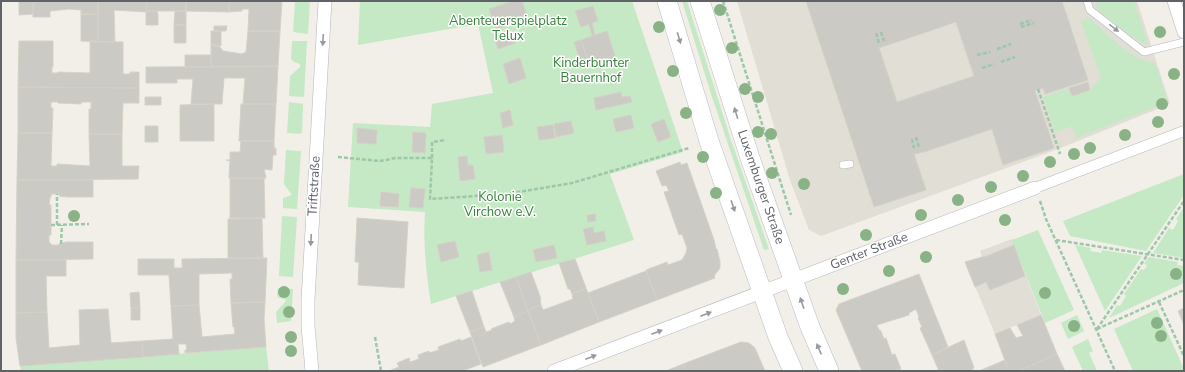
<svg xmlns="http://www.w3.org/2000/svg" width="1185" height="372" viewBox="0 0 1185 372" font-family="'Nunito Sans',sans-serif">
	<rect width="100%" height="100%" fill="#f1efe8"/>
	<path fill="#e1ded6" d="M737,1H1137L1170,104L1058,149L821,236L809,230L790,180Z
		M1012,239L1041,315L995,334L965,262L982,257L980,251Z"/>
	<path fill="#c5e8c5" d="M295,1H310L308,34L293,32Z
		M360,1H632L683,152L610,174L634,240L431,304C426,272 423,244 425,212L348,207L353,123L430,127L432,104L493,93L478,24L358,45Z
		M682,1H687L730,137L769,249L764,250L712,97Z
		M1096,1H1134L1148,44H1145L1124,31L1097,9Z
		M1089,18C1109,35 1128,59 1155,63L1168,102L1076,138L1072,126L1055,132L1043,97L1069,88L1072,96L1090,90L1101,78L1081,21Z
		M292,41H307L304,97L289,96L290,76L300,67V64L294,62L291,59Z
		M289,102L303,104L302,132L300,134L287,133Z
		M286,150L301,151L297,209L283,208V198L292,195L284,184Z
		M1184,174V195L1146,251L1070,236L1063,221Z
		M1184,207V258L1153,253L1169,228L1173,230L1178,221L1176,219Z
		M282,216L297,217L293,277L279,276Z
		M1038,230L1074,310L1045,323L1012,240Z
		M1075,245L1091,248L1090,251L1101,253L1102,250L1142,256L1105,311Z
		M1149,257L1178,262L1177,265L1184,266V283L1109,318L1117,305L1120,306L1126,296L1124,294L1141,269L1144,270L1147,266L1144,263Z
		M278,288L293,289L291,321L277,323L276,312L286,301L285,299L279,298L277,296Z
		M1157,309L1184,369V371H1133L1114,329Z
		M1077,315L1084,331L1068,339L1061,323Z
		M1088,339L1093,351L1089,353L1097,371H1083L1072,347Z
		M266,347L269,371H21L20,366Z"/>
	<path fill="#cccac5" stroke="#d6d1c6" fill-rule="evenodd" d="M19,1H33V14L19,15Z
		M33,1H98V14H81V10L69,9L50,11V17H33Z
		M98,1H147L146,12L114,10L115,42H98Z
		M147,1H186V11H146Z
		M186,1H229V12L186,11Z
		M229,1H282L280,31H248L249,9H242V11L229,12Z
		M513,1H522L528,19L496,30L489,9Z
		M806,1H1062L1088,80L1045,94L1043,88L1035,91L1054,148L1003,165L992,129L924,152L914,154L926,190L874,207ZM956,22L974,76L897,102L879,48Z
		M593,6L598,21L592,23L595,35L592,36L589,24L581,27L575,11Z
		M146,11H157L158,14V25H146Z
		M175,11H186V25H174Z
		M81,14H98V42L81,41Z
		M174,25H186V43H174Z
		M214,26H227L226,31H214Z
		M211,31H221V46H214V44H211Z
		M248,31H280L278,66L211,67V44H214V46H219L223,51L242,54L246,52Z
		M607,31L618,65L609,68L606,61L590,66L581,40Z
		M512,33L516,43L498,49L495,39Z
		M581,40L590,66L583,69L574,42Z
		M19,41H53V67H52V73H58V72L90,73V41L123,42V74H130V72H139V88L18,87Z
		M185,55H211V67H185Z
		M520,58L526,78L509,84L503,64Z
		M278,66L276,104H243L245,78H224L222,104H191L193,79H177V83H146V67Z
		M1088,82L1090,90L1072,96L1069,88Z
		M18,87L139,88V103H123L122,134H89V109H91V102H81V104L58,103V102H51V108H53L52,133H18Z
		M621,92L622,97L630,96L632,102L596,110L594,98Z
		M145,97H161V105H145Z
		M214,104V141H180V105Z
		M241,104H276L274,141H239Z
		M510,110L513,125L503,128L500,113Z
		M631,115L634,128L616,132L613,119Z
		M664,119L671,137L658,142L651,124Z
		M571,121L574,133L556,137L554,124Z
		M553,125L555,138L539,140L537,127Z
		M145,126H158V142H145Z
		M357,128L377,130L376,144L357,143Z
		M413,132L426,133L425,153L412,152Z
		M18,133H52L51,166H57V164L90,166L89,134H122V166H139L138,179L17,180Z
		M502,135L504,152L486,154L484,137Z
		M241,141H274V148H276V155H273L272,170L264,169L266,178H229L230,161L226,160H230V152H240Z
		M467,156L468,165H473L475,179L460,181L458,157Z
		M680,162L681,165L687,163L714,240L716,249H717L720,262V268L714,276L715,278L657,300L646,270L667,262L668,265L682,260L686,253L687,248L682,234L679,235L664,192L669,191L666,185L662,186L656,171Z
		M230,178H264L265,218H230Z
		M17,180H93V197H67L59,196V194H52L50,198L49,205H51V235H49V242L52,245H59V244L66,242H93V259L16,260Z
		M411,188L425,189L423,208L409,207Z
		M381,192L399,194L398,207L380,206Z
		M595,214L596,221L588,222L587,215Z
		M262,218L263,258H228V219Z
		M357,218L408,222L404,288L358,285L359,262H355Z
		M593,227L594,233L604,231L606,241L587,245L583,229Z
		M455,241L459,257L441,262L437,245Z
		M554,245L557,258L536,262L533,250Z
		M1014,245L1025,276L990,290L986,282L975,287L965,262L982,257H984Z
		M489,252L492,270L480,272L477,255Z
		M267,258L265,302L231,303L230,279H232V273L199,274V305L171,306L169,275H138V259H174V268H182V259Z
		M575,259L586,288L572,294L570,289H568L559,263Z
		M16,260H66V276H46L47,312L16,313Z
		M646,271L657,300L599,322L588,293Z
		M531,272L541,299H540L541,305L528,310L516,277Z
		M919,274L948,347L932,355L920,328L922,327L918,318L919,317L916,309L909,313V315L877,325L879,330L881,331L884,339L886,338L892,355L895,354L901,369L896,371H862L836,310L839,304Z
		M516,277L528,311L514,317L500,282Z
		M586,288L599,322L541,345L528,310L541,305L543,310L573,299L572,294Z
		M472,291L484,327L470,332L456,296Z
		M139,292L140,307L131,308L130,293Z
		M265,302L264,319L266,347L185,353V350H187L186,344H178L179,354L143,357L142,341L173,339L171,306L199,305L202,337L235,334L234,327H233L231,303Z
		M140,307V320H131V308Z
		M1184,308V325L1178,311Z
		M108,309L111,343L142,341L143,357L20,366L16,338V313L47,312L49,348L80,345L79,310Z
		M528,311L541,345L483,367L470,332L484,327L486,332L492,330L491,329L509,322L510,324L515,321L514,317Z
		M1041,315L1057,354L1019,371H1009L995,334L1010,328L1016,338L1023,336L1017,325Z
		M471,337L481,364L462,371H391V370L399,367L397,363L409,358L410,362L419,359L418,355L429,351V353L439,350L438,347L460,339L461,341Z
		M964,340L974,368L972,369L973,371H939L932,355Z
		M741,342L749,343L755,348L765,371H686L683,364Z
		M1057,354L1065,371H1019Z
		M1005,360L1009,371H979Z
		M683,364L686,371H666Z"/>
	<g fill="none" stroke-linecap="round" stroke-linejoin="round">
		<defs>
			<path id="service" d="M1087,1L1090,10L1144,52L1184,42
				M843,165L850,164"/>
			<path id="pedestrian" d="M1035,188L1184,131"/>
			<path id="minor" d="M1174,1L1184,32
				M312,371L308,326V300L325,1
				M554,371L1035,188"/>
			<path id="secondary" d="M667,1L709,141L778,337L793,371
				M700,1L750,158L810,327L829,371"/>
		</defs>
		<use href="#service" stroke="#b5b8bc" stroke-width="8"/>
		<use href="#pedestrian" stroke="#b5b8bc" stroke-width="11"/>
		<use href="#minor" stroke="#b5b8bc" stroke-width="14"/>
		<use href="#secondary" stroke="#b6babf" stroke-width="20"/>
		<path stroke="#9cc7a9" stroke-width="2.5" stroke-dasharray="4 2" stroke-linecap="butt" d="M723,1L791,215
			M1020,24L1032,20
			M1021,27L1034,23
			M881,32L884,41
			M876,33L879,43
			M997,49L1011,44
			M977,55L990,52
			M1001,62L1015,57
			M982,68L994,64
			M1038,89L1060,154
			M916,137L919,147
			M912,139L914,148
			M338,157L380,161L396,158H432L430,199L507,194L572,183L689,148
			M432,158V142L446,140
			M1040,201L1046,219L1115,371
			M51,225L89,224
			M57,225V194
			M1056,240L1184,260
			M61,244L62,225
			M1159,302L1184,356
			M1097,329L1184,201
			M1097,329L1184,290
			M375,337L381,371"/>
		<use href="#service" stroke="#fff" stroke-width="7"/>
		<use href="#pedestrian" stroke="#fff" stroke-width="10"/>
		<use href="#minor" stroke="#fff" stroke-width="13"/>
		<use href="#secondary" stroke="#fff" stroke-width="19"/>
	</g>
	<g fill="#89b387">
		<circle cx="720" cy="10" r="6"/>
		<circle cx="659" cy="27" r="6"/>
		<circle cx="1160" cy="32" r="6"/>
		<circle cx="732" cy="48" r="6"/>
		<circle cx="673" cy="71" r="6"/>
		<circle cx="1174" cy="74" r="6"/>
		<circle cx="745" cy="89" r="6"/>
		<circle cx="758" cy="97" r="6"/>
		<circle cx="1162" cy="104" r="6"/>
		<circle cx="686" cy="113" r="6"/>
		<circle cx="1158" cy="122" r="6"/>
		<circle cx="758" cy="132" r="6"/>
		<circle cx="771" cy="134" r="6"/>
		<circle cx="1125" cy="135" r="6"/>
		<circle cx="1090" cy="148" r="6"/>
		<circle cx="1074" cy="154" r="6"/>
		<circle cx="703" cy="157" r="6"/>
		<circle cx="1050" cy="162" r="6"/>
		<circle cx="772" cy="173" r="6"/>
		<circle cx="1023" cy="176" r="6"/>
		<circle cx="804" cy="184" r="6"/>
		<circle cx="991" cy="187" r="6"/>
		<circle cx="716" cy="193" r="6"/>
		<circle cx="958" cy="200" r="6"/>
		<circle cx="921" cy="215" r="6"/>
		<circle cx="74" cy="216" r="6"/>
		<circle cx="1005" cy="220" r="6"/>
		<circle cx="866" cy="235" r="6"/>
		<circle cx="926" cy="257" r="6"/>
		<circle cx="889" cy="271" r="6"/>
		<circle cx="1176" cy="274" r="6"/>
		<circle cx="843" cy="289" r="6"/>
		<circle cx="284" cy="292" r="6"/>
		<circle cx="1045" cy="293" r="6"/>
		<circle cx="289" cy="312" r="6"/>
		<circle cx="1157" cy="323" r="6"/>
		<circle cx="1074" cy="326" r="6"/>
		<circle cx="1161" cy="336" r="6"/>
		<circle cx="291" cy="337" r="6"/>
		<circle cx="291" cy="351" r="6"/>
	</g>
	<defs><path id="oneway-solid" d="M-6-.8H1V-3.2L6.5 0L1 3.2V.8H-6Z"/></defs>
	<g fill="#979a9d">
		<use href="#oneway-solid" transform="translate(1114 28) rotate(38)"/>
		<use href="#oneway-solid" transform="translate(679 38) rotate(73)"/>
		<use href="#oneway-solid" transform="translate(323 40) rotate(93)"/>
		<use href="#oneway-solid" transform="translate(736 113) rotate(-107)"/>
		<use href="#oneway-solid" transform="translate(733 206) rotate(71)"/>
		<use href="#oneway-solid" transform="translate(311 240) rotate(93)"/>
		<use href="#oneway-solid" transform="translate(802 303) rotate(-109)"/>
		<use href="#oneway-solid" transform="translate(706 314) rotate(-21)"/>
		<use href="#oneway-solid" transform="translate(657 332) rotate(-21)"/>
		<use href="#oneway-solid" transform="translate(819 349) rotate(-113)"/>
		<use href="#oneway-solid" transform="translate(591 357) rotate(-21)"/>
	</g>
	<g text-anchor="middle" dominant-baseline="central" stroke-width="3" stroke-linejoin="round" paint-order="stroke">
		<g font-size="13" fill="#348238" stroke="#fff">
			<text x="508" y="21">Abenteuerspielplatz<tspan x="508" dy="15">Telux</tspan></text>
			<text x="591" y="63">Kinderbunter<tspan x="591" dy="15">Bauernhof</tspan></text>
			<text x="500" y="197">Kolonie<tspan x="500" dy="15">Virchow e.V.</tspan></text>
		</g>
		<g font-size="13" fill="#5f6368" stroke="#fff">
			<text transform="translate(314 186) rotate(-87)">Triftstraße</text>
			<text transform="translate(761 187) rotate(71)">Luxemburger Straße</text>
			<text transform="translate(869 251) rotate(-21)">Genter Straße</text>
		</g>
	</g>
	<rect width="1185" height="372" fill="none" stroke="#5f6368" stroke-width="4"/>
</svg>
